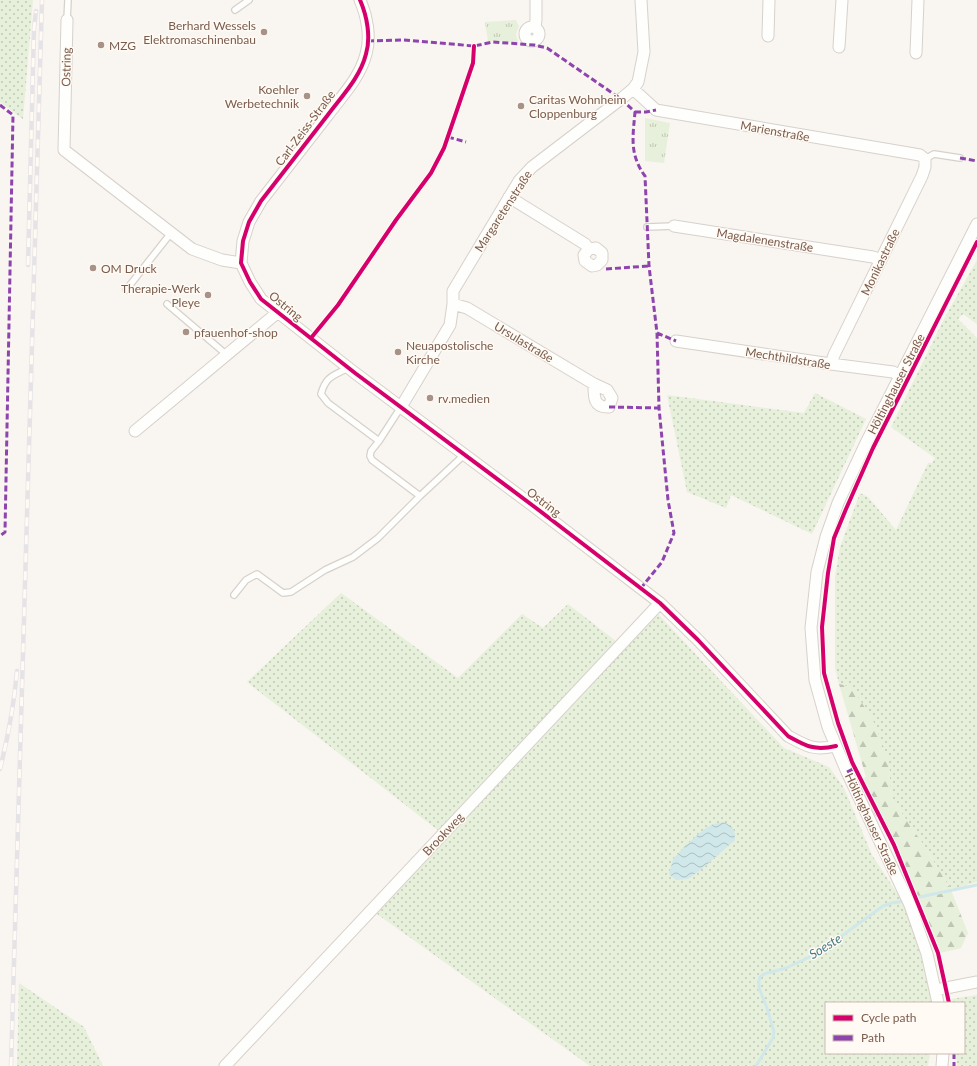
<svg xmlns="http://www.w3.org/2000/svg" width="977" height="1066" viewBox="0 0 977 1066" font-family="Lato,sans-serif">
	<defs>
		<pattern id="grass-dots" width="8" height="8" patternUnits="userSpaceOnUse"><rect width="8" height="8" fill="#e7f0db"/><path d="M2 2h.1M6 6h.1" fill="none" stroke="#c0c6b4" stroke-width="1.8" stroke-linecap="round"/></pattern>
		<pattern id="forest-firs" width="22" height="20" patternUnits="userSpaceOnUse"><rect width="22" height="20" fill="#e7f0db"/><path d="M5 1l3.5 6h-7zM16 11l3.5 6h-7z" fill="#c0c6b4"/></pattern>
		<pattern id="park-tufts" width="24" height="20" patternUnits="userSpaceOnUse"><rect width="24" height="20" fill="#e7f0db"/><path d="M3 7l-1-3M5 7V3M7 7l1-3M15 17l-1-3M17 17v-4M19 17l1-3" fill="none" stroke="#c0c6b4"/></pattern>
		<pattern id="water-waves" width="16" height="10" patternUnits="userSpaceOnUse"><rect width="16" height="10" fill="#d0e8ea"/><path d="M0 5q4-4 8 0t8 0" fill="none" stroke="#aebfc0"/></pattern>
	</defs>
	<rect width="100%" height="100%" fill="#f9f5f0"/>
	<path fill="url(#grass-dots)" d="M0,0H33L23,119L0,102Z
		M977,260V324L963,314L958,319L977,338V882L951,890L923,844L891,798L889,762L839,684L835,668V577L840,547L860,493L868,497L896,530L928,463H932L935,458L891,427L944,319Z
		M815,393L866,419L812,534L731,495L726,508L687,492L667,395L804,413Z
		M341,593L458,678L522,614L543,628L568,604L617,642L439,831L247,682Z
		M658,614L784,748L829,767L844,788L872,855L905,905L928,980L932,1003H826V1053H930L928,1066H590L377,914L529,750Z
		M19,983L84,1027L103,1066H17Z
		M977,995V1066H957L956,1053H964V1003H952L951,999Z"/>
	<path fill="url(#forest-firs)" d="M839,684L852,687L875,724L889,762L891,798L923,844L951,890L968,933L961,948L940,953L922,905L893,846L856,782L866,777Z"/>
	<path fill="url(#park-tufts)" d="M516,20L519,26L516,34L518,42L488,41L485,22Z
		M645,118L670,123L664,163L645,161Z"/>
	<path fill="url(#water-waves)" d="M723,822C733,826 735,829 735,840L702,869L688,879L676,880L669,874L673,859L685,846L703,830L713,824Z"/>
	<g fill="none" stroke-linecap="round" stroke-linejoin="round">
		<path stroke="#d0e8ea" stroke-width="3" d="M910,899L977,885
			M756,1066L773,1038L774,1032L767,1008L759,988V981L760,977L764,974L786,968L818,953L883,906L892,903L905,901"/>
		<defs>
			<path id="lane" d="M235,10L249,0
				M67,20L68,0
				M925,159L934,154L960,158
				M647,227L674,226
				M126,290L171,233
				M167,304L227,355
				M348,368C333,376 326,376 321,394L328,403L379,441L401,407
				M379,441L371,451L370,456L372,460L420,496L464,455
				M234,595L246,580L257,574L283,593L291,592L325,570L353,557L378,538L420,496"/>
			<path id="street" d="M360,0C367,16 371,37 366,54C360,78 341,97 327,116C305,144 283,173 261,201L249,222L243,241L241,263L250,282L261,299L355,373L536,508L660,603L698,640L788,736C806,746 814,751 836,746
				M67,20L64,150L192,249L222,260L241,263
				M525 34a7 7 0 1 1 14 0a7 7 0 1 1-14 0Z
				M535,27L536,20V0
				M768,36L769,0
				M839,47L842,0
				M916,53L918,0
				M633,89L656,110L920,155L925,159V167L922,176L834,355L831,364
				M509,197L585,244L589,249L596,248L602,253V260L597,265L592,266L585,261L584,255L589,249
				M674,226L873,257L881,260
				M453,304L467,308L594,384L607,390L612,398L609,407C593,408 594,396 594,384
				M676,341L831,364L893,372L901,376
				M401,407L450,325L453,304V291L519,181L532,167L621,99L633,89L638,82L644,52L641,0
				M135,431L277,313
				M936,990L977,982
				M938,1003L927,954L910,905L847,772L828,727L815,680L811,628L817,572L826,537L838,503L865,445L977,224
				M225,1066L660,603
				M942,1066L943,1053"/>
		</defs>
		<use href="#lane" stroke="#d7d1cb" stroke-width="8"/>
		<use href="#street" stroke="#d7d1cb" stroke-width="13"/>
		<path stroke="#dcd5d0" stroke-width="2" stroke-dasharray="1 3" stroke-linecap="butt" d="M534,45V41"/>
		<use href="#lane" stroke="#fefefd" stroke-width="5.5"/>
		<use href="#street" stroke="#fefefd" stroke-width="11"/>
		<defs>
			<path id="rail" d="M28,265L34,28L36,11
				M0,769C8,737 14,705 17,671
				M11,1066L42,0"/>
		</defs>
		<use href="#rail" stroke="#e6e3e7" stroke-width="4.5"/>
		<use href="#rail" stroke="#fffaf3" stroke-width="3" stroke-dasharray="9" stroke-linecap="butt"/>
		<path stroke="#8e44ad" stroke-width="3" stroke-dasharray="6 3" stroke-linecap="butt" d="M368,41L404,40L474,46L493,42L534,45L547,48L621,99L635,112C633,136 629,154 645,176L649,266L657,333L659,408L668,500L674,533L662,562L641,588
			M0,105L13,115L5,532L0,536
			M635,112H646L656,110
			M448,137L466,142
			M960,158L977,161
			M606,269L649,266
			M657,333L676,341
			M609,407L659,408
			M847,772L855,768
			M954,1053V1066"/>
		<defs>
			<path id="cycleway" d="M360,0C367,16 371,37 366,54C360,78 341,97 327,116C305,144 283,173 261,201L249,222L243,241L241,263L250,282L261,299L355,373L536,508L660,603L698,640L788,736C806,746 814,751 836,746
				M311,338L338,305L396,220L431,173L444,148L456,113L473,63L474,46
				M949,1003L938,953L894,845L852,762L838,723L824,673L822,627L828,573L834,538L846,509L873,448L977,242"/>
		</defs>
		<use href="#cycleway" stroke="#fffaf3" stroke-width="6"/>
		<use href="#cycleway" stroke="#d6006c" stroke-width="4"/>
	</g>
	<g fill="#a69286" stroke="#fffaf3" stroke-width="1.5">
		<circle cx="264" cy="32" r="4"/>
		<circle cx="101" cy="45" r="4"/>
		<circle cx="307" cy="96" r="4"/>
		<circle cx="521" cy="106" r="4"/>
		<circle cx="93" cy="268" r="4"/>
		<circle cx="208" cy="295" r="4"/>
		<circle cx="186" cy="332" r="4"/>
		<circle cx="398" cy="352" r="4"/>
		<circle cx="430" cy="398" r="4"/>
	</g>
	<g text-anchor="middle" dominant-baseline="central" stroke-width="3" stroke-linejoin="round" paint-order="stroke">
		<g font-size="12" fill="#7a5c4d" stroke="#fffaf3" text-anchor="start">
			<text x="256" y="25" text-anchor="end">Berhard Wessels<tspan x="256" dy="14">Elektromaschinenbau</tspan></text>
			<text x="109" y="45">MZG</text>
			<text x="299" y="89" text-anchor="end">Koehler<tspan x="299" dy="14">Werbetechnik</tspan></text>
			<text x="529" y="99">Caritas Wohnheim<tspan x="529" dy="14">Cloppenburg</tspan></text>
			<text x="101" y="268">OM Druck</text>
			<text x="200" y="288" text-anchor="end">Therapie-Werk<tspan x="200" dy="14">Pleye</tspan></text>
			<text x="194" y="332">pfauenhof-shop</text>
			<text x="406" y="345">Neuapostolische<tspan x="406" dy="14">Kirche</tspan></text>
			<text x="438" y="398">rv.medien</text>
		</g>
		<g font-size="12" fill="#7a5c4d" stroke="#fffaf3">
			<text transform="translate(66 67) rotate(-89)">Ostring</text>
			<text transform="translate(305 128) rotate(-53)">Carl-Zeiss-Straße</text>
			<text transform="translate(775 131) rotate(10)">Marienstraße</text>
			<text transform="translate(503 211) rotate(-57)">Margaretenstraße</text>
			<text transform="translate(765 240) rotate(9)">Magdalenenstraße</text>
			<text transform="translate(880 262) rotate(-64)">Monikastraße</text>
			<text transform="translate(286 306) rotate(39)">Ostring</text>
			<text transform="translate(524 342) rotate(31)">Ursulastraße</text>
			<text transform="translate(788 358) rotate(9)">Mechthildstraße</text>
			<text transform="translate(896 384) rotate(-63)">Höltinghauser Straße</text>
			<text transform="translate(544 502) rotate(37)">Ostring</text>
			<text transform="translate(872 824) rotate(65)">Höltinghauser Straße</text>
			<text transform="translate(443 834) rotate(-47)">Brookweg</text>
		</g>
		<g font-size="13" font-style="italic" fill="#437c86" stroke="#fffaf3">
			<text transform="translate(825 946) rotate(-32)">Soeste</text>
		</g>
	</g>
	<rect x="825" y="1002" width="140" height="52" fill="#fffaf3" stroke="#cabbb1"/>
	<rect x="833" y="1015" width="20" height="6" fill="#d6006c" stroke="#cabbb1"/>
	<text x="861" y="1022" font-size="12" fill="#7a5c4d">Cycle path</text>
	<rect x="833" y="1035" width="20" height="6" fill="#8e44ad" stroke="#cabbb1"/>
	<text x="861" y="1042" font-size="12" fill="#7a5c4d">Path</text>
</svg>
